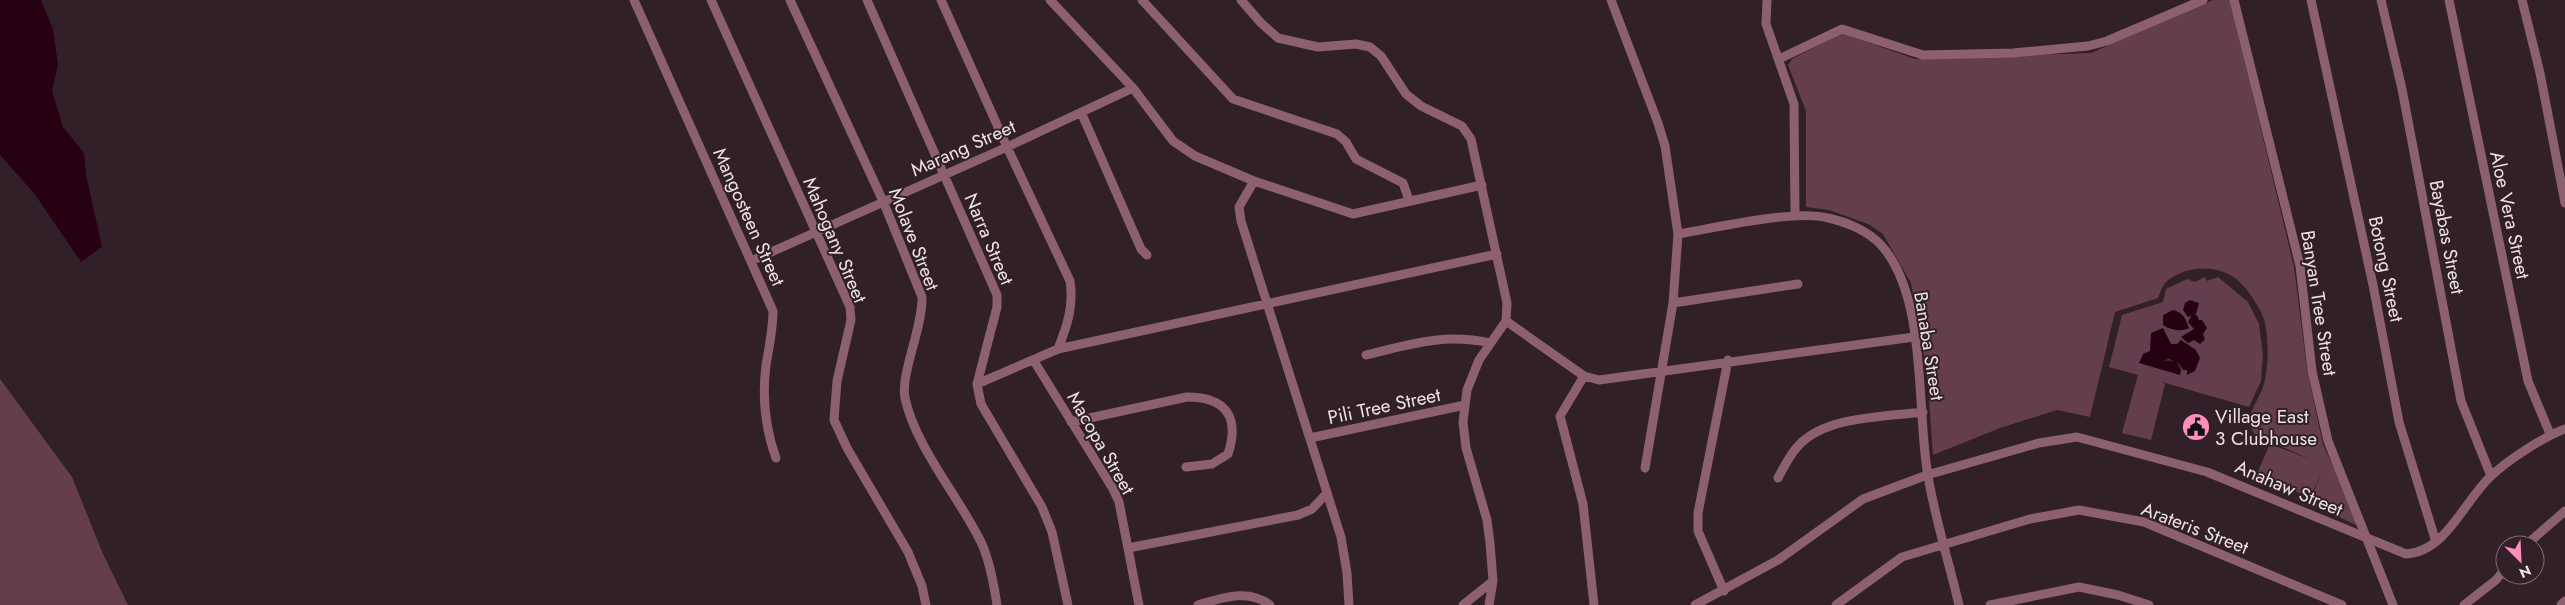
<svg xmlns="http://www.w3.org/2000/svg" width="2565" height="605" viewBox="0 0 2565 605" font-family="Jost,sans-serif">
	<rect width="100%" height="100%" fill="#312027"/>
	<path fill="#643e4d" d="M2213,0H2230L2294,267L2307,370L2323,445L2359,520L2356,525L2309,503L2321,474L2310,497L2256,476L2270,444L2312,460L2255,435L2248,423C2251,409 2258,400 2263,387C2269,371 2269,336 2264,319C2259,306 2246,286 2235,278C2215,264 2186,266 2167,281C2163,284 2160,293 2158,298L2115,312L2090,417L2057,410L2000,428L1933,455L1927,372L1911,283L1883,234L1868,224L1829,210L1806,207V111L1788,65L1792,59L1842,33L1915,59L2091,53Z
		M2205,277L2207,281L2218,277L2248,302L2259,324L2263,355L2261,381L2249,407L2162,382L2165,384L2151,440L2122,433L2138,375L2109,367L2122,315L2163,302L2166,289L2187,279L2195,282Z
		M0,379L72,477L103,554L128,605H0Z"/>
	<path fill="#270013" d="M0,0H41L53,29L58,65L52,91L63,127L84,153L86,175L102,247L81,262L34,193L0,155Z
		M2190,300L2199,303L2196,314L2188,317L2183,310L2185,303Z
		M2173,310C2184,313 2185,318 2189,328C2182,332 2170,330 2163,325V315Z
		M2192,315H2197L2199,320H2202L2207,328L2203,334L2205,339L2200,344L2194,340L2188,343L2181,337L2194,329L2188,322Z
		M2163,328L2171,344H2177L2181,340L2196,350L2200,358L2195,371L2187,375V370H2183L2179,364L2169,359L2162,361C2170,360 2178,360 2181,370L2180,375L2139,363L2143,354L2150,351L2151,333Z"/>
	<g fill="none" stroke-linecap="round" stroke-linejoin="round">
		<path stroke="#8c6070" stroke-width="9" d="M634,0L773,311C773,329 769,347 766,365C762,397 765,428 776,458
			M711,0L850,307L851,320L837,381L834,420L847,448L908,552L922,586L926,605
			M790,0L883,201L922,297C923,327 900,375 905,398C915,446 959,497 981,542C990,561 994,585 997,605
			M867,0L997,295V307L977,384L981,404L1042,507L1052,532L1068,605
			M941,0L1007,147L1070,281C1074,306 1067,326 1058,349
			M1050,0L1133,88L1173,141L1195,156L1254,181L1353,214L1482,185
			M1142,0L1233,99L1337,134L1346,142L1356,159L1403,183L1409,200
			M1241,0L1261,23L1278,38L1318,47L1356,44L1370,47L1381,56L1406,94L1421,106L1462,126L1471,139L1507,303L1506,321L1479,360L1467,390L1463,422L1466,448L1487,520L1490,543L1493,581L1489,605
			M1611,0L1658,123L1665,146L1678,234L1673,303L1645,468
			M1767,0L1766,24L1794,104L1795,216
			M2234,0L2300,266L2312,371L2328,441L2393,605
			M2311,0L2373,285L2399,422L2436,542
			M2381,0L2402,89L2461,401L2491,476
			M2449,0L2528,381L2550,434
			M2522,0L2540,73L2565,203
			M1779,59L1842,29L1923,55L2013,53L2088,46L2107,41L2203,0
			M1081,112L1141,249L1147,255
			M1254,181L1239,207L1241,221L1341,537L1347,573L1349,605
			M1678,234C1715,228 1795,209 1828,218C1847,222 1868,231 1881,245C1928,297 1916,410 1928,476C1935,519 1949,562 1959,605
			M751,261L1007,147L1133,88
			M1673,303L1798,284
			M1506,321L1584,376L1599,380L1914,337
			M1366,355C1410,344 1445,333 1490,343
			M1034,361L1113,489L1119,502L1139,605
			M1584,376L1560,416L1583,504L1594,605
			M977,384L1058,349L1497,254
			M1071,422L1187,397C1226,397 1240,417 1228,454L1212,464L1186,467
			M1310,438L1465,405
			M1778,478C1784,467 1790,454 1799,445C1826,416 1884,417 1923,412
			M2526,545L2565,511
			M1128,548L1298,515L1312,509L1327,493
			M1724,591L1698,531V513L1728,360
			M1198,605C1222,598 1248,588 1270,605
			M1463,605L1493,581
			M1695,605L1778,560L1863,499L1927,475L2039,443L2077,437L2207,472L2406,554C2446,552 2464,501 2491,476C2508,460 2543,437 2565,429
			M1836,605L1902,557L2030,519L2079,510L2144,522L2342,605
			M1990,605L2079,587L2118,595L2149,605
			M2464,605L2496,580L2505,569
			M2561,605L2565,601"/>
	</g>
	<defs>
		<symbol id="civic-disc" viewBox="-11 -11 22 22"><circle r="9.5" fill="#fe8ebc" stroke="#312027"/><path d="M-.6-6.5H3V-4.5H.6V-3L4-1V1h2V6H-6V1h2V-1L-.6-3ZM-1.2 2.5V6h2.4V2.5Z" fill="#111"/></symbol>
	</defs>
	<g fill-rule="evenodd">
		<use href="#civic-disc" x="2180" y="411" width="32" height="32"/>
	</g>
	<g text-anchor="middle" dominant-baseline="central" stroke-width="4" stroke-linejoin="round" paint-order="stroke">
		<g font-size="19" fill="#eee1e5" stroke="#312027">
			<text transform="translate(963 148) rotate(-24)">Marang Street</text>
			<text transform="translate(2510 215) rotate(78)">Aloe Vera Street</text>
			<text transform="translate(749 217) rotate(66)">Mangosteen Street</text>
			<text transform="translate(2447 237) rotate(79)">Bayabas Street</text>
			<text transform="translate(914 239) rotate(69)">Molave Street</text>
			<text transform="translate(989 239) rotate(67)">Narra Street</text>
			<text transform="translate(835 240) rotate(67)">Mahogany Street</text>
			<text transform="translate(2386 269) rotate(78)">Botong Street</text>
			<text transform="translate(2319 303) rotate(81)">Banyan Tree Street</text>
			<text transform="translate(1929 346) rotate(81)">Banaba Street</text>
			<text transform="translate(1384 406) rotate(-12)">Pili Tree Street</text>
			<text transform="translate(1101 443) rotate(60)">Macopa Street</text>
			<text transform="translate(2289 488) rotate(23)">Anahaw Street</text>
			<text transform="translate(2195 528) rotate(21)">Arateris Street</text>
		</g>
		<g font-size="19" fill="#eee1e5" stroke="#312027" text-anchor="start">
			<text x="2215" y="416">Village East<tspan x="2215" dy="22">3 Clubhouse</tspan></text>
		</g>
	</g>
	<g transform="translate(2520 560) rotate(156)"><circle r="24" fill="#312027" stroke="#7d6d73"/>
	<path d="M0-4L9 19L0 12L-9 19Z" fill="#fe8ebc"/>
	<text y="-8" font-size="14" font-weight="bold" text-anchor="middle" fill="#eee1e5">N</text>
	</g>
</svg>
